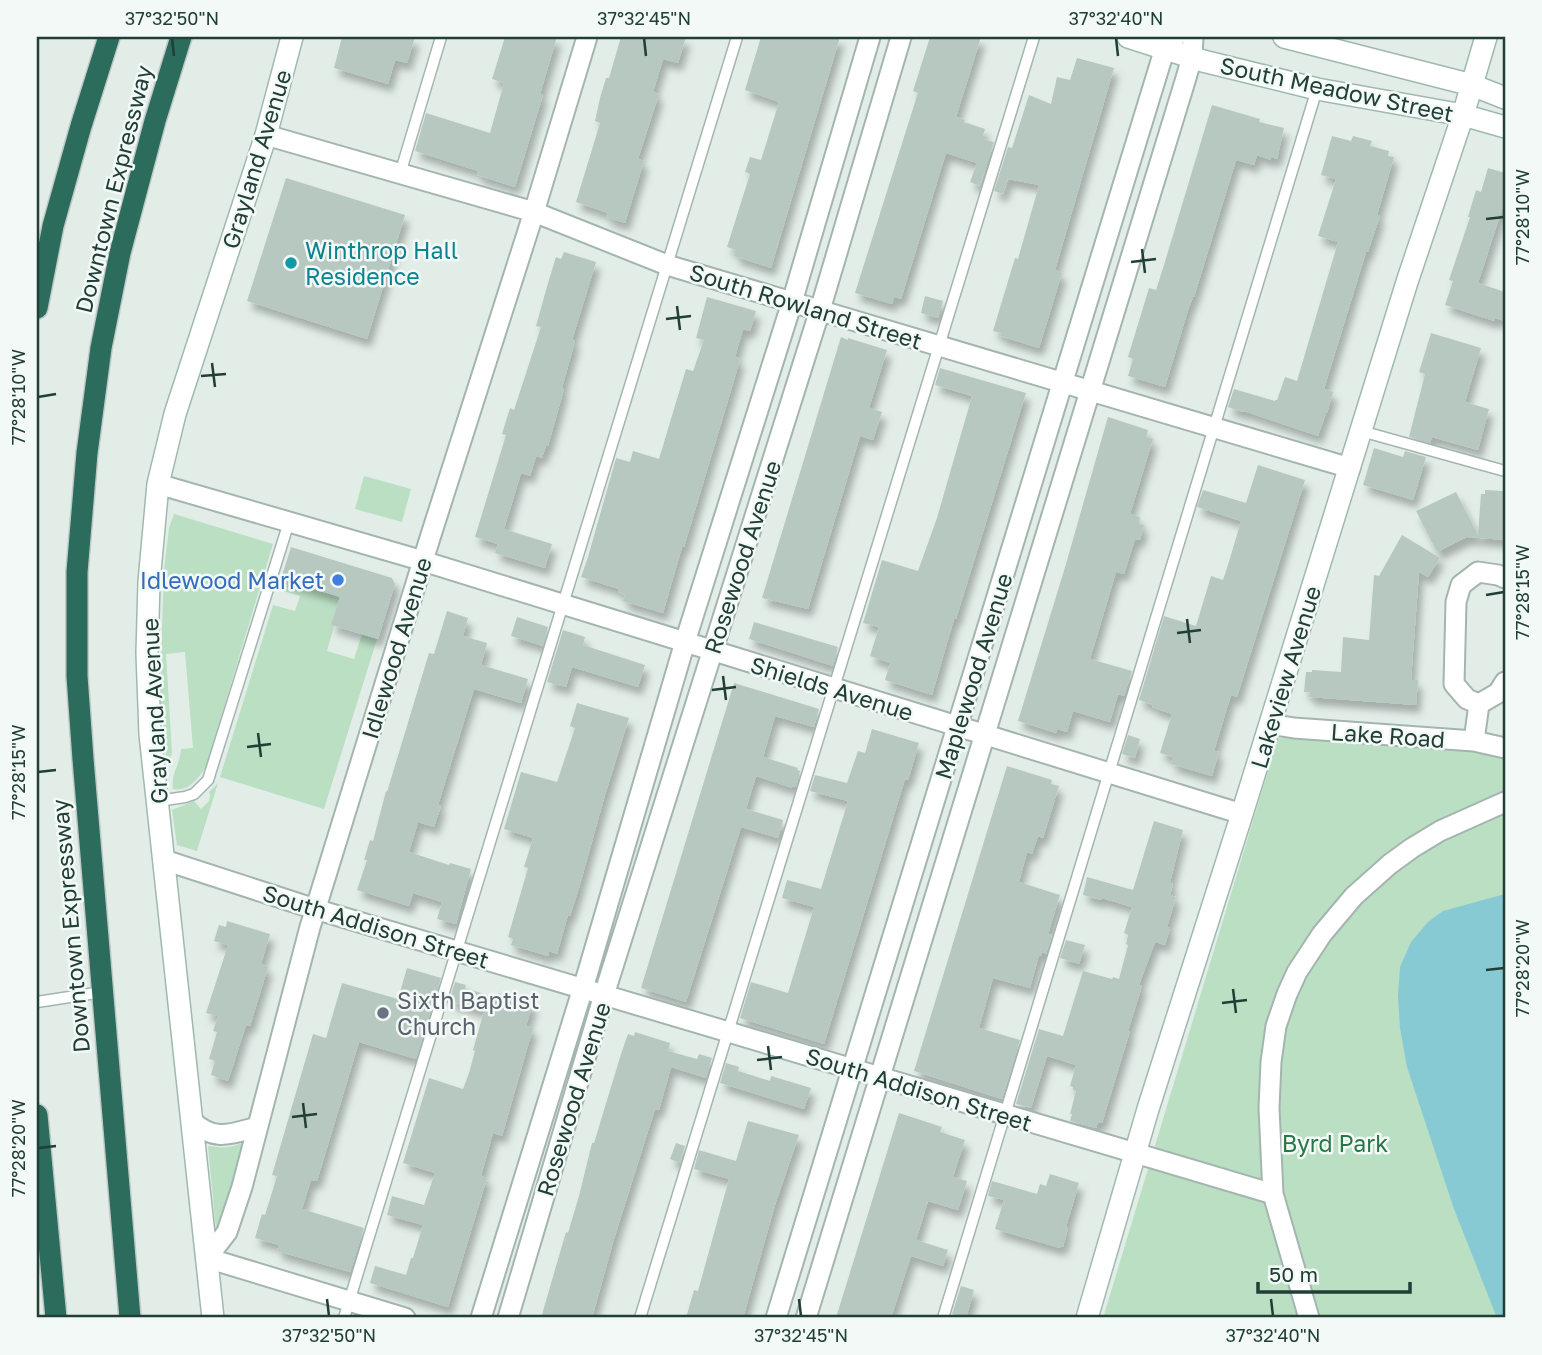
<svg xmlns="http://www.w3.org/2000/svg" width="1542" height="1355" viewBox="0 0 1542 1355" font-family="'Golos Text',sans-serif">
	<defs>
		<filter id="shadow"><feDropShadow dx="4.5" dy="8" stdDeviation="3.5" flood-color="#0004"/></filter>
	</defs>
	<rect width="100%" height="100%" fill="#e2ede8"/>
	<path fill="#badfc3" d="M364,476L411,489L402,522L355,509Z
		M174,514L273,544L206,767C198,779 188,792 173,789C171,772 180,765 181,749L193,748L185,652L166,654L172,753L167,767L160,690L164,570L169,528Z
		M286,580L340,597L332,625L334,626L327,651L354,659L362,634L377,639L324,809L220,777L273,605L295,611L300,596L283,591Z
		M1278,738L1505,743V1318H1103Z
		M218,783L197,851L177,845L172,810L194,801L201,809L209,801L210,795L209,792Z
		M248,1141L217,1240L208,1146C226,1149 232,1147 248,1141Z"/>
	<path fill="#87cad4" d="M1505,894V1318H1497L1454,1209L1407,1067L1400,1028L1398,996L1400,967L1411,942L1428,922L1443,911Z"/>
	<path fill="#b7c8c0" filter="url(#shadow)" d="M342,37H415L407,63L395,60L388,84L334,68Z
		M505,37H557L540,94L543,95L515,187L477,175L478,171L415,151L426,113L490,133L504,83L492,79Z
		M621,37H686L678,63L663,59L653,92L659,94L638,159L644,161L625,223L606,217L608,213L576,202L600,123L595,121L600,98L606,78H609Z
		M761,37H840L771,268L734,256L736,250L727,247L750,174L745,172L750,157L761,160L779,102L745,90Z
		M930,37H981L956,117L965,120L964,122L985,129L982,139L994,142L980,186L970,182L977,163L946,153L901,299L894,297L892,304L855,293L916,99L918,93L913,91Z
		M1077,58L1114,68L1055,270L1062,273L1039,348L1000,336L1001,333L993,331L1015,258L1018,259L1039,185L1008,179L1003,194L994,191L1008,147L1012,148L1029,95L1051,104L1057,77L1070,80Z
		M1212,105L1260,119L1259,122L1284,128L1277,159L1271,157V160L1257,155L1254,165L1236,160L1194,297H1193L1188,310L1165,387L1128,376L1133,359L1128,357L1149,288L1156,290L1164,265Z
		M1332,136L1351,141L1353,136L1372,141L1370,146L1389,151L1388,156L1394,157L1377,215L1380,216L1368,252H1366L1324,389L1333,392L1327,413H1326L1318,436L1244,411L1243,412L1228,407L1234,389L1275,401V400H1277L1285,377L1297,381L1338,242L1318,236L1336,179L1321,175Z
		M1488,168L1505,173V200L1478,283L1505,292V321L1495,318L1494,321L1445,305L1453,281L1449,280L1470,217H1468L1476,190L1481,192Z
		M286,178L405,215L367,339L247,301Z
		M564,252L596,262L572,340L575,341L562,388L564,389L548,446H546L542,458L536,456L530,476L521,473L504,529L552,544L545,568L495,553L498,544L475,537L506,435L502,434L510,408L514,410L541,327L536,326L548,283L556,257L561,259Z
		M925,296L943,301L938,318L921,313Z
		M707,297L756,311L750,331L743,329L735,357L740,359L735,377L684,547H682L663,613L623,601L625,595L618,592L619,589L581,577L588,557L616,458L630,462L633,451L659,459L686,369L693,371L704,340L696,338Z
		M1431,333L1481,348L1465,402L1489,409L1478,450L1432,437L1430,443L1409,437L1425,374L1419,372Z
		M841,337L848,340V338L887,350L869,408L882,412L873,440L860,436L808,609L762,598Z
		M940,368L1026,393L956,619H954L932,695L885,680L890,663L870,656L879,627L863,623L882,560L918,571L937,518L972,396L935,385Z
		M1108,417L1148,430L1146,437L1153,439L1130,514L1140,517L1139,524L1144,525L1140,540L1135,539L1124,574L1116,572L1090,659L1132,671L1124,696L1118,694L1110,722L1073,711L1067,732L1057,729L1056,733L1018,721L1066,564Z
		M1374,448L1403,457L1405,451L1426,457L1413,500L1363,485Z
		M1258,465L1305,480L1237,697L1231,695L1214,751L1219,752L1212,776L1171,764L1173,757L1160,753L1172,714L1152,707L1153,705L1139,700L1164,616L1196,626L1211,576L1223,580L1228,565L1241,521L1197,507L1203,490L1246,503Z
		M1485,490L1503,491V495H1505V540L1467,537L1437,552L1416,511L1456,492L1478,535L1481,494H1485Z
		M1402,535L1440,558L1428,577L1419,572L1411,680H1418L1416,705L1309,697L1310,692H1304L1306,672H1312V670L1341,672L1343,637L1369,640L1374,575L1379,576Z
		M291,547L392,578L395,584L378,639L331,625L340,597L281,579Z
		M447,611L468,618L463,636L487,643L481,665L528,679L521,703L474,689L438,805L441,806L434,827L418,822L409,852L449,865L450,863L471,869L456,924L437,919L442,902L413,893L409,906L357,890L367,860H364L370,840L373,841L386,791L387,792L429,653L434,654Z
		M517,617L548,627L543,646L511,636Z
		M754,622L838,647L833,666L749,639Z
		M563,630L585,637L583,645L645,665L638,687L572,667L566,687L547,682Z
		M734,683L819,709L814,727L775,716L763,757L798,768L797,770L800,771L796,787L792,786V788L756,776L746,809L783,820L778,838L741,827L686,1002L641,988Z
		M577,703L629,718L605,795L579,888L570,916L568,915L557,954L549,951L548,956L511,945L513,939L508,937L528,868L524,867L533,838L504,829L521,772L557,782L575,728L570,726Z
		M872,729L919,743L908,780L905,779L824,1044L740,1018L751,982L788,993L814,907L782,898L787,880L821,889L848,801L810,791L815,775L847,783L858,751L865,753Z
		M1128,735L1140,739L1135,758L1122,754Z
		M1007,766L1052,780L1051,784L1059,786L1043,838L1038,836L1032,854L1027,852L1019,882L1060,895L1048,934L1052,935L1046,954L1042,952L1041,956L1039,955L1030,988L993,978L979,1028L1020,1040L1002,1099L914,1071Z
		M1154,821L1183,830L1170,883L1173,884L1170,895L1176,897L1167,927L1170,928L1165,945L1155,942L1139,985L1142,986L1128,1031H1130L1102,1123L1098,1122L1096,1128L1070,1121L1072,1114H1070L1076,1091L1073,1090V1087L1070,1086L1076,1065L1047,1056L1031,1108L1016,1104L1039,1029L1063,1036L1083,971L1112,979L1113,977L1119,979L1128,945L1126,944L1128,935L1124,933L1132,907L1102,898L1101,900L1083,895L1087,877L1133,890Z
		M227,921L270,934L261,964L268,967L250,1026L246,1025L228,1081L211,1075L215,1061L209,1059L217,1032L213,1031L218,1016L206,1013L228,945L214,941L219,925L226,927Z
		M1066,940L1085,945L1079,964L1060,958Z
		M407,968L441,978L416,1059L359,1042L317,1181L311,1180L302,1209L364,1228L350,1272L277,1251L279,1245L255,1238L262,1214L265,1215L277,1176L272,1175L313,1034L326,1038L342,983L398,999Z
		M455,982L466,985L465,988L497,998L498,993L533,1003L526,1026L533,1028L502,1136L493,1133L481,1176L487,1178L448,1307L370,1283L375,1266L406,1275L411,1258H413L423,1225L387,1215L392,1196L424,1205L435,1173L403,1163L429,1078L463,1089L469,1073L475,1051L473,1050L484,1011L449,1001Z
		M635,1032L670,1043L668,1051L697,1059L699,1054L712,1058L706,1078L671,1067L659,1110L655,1109L614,1239L592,1318H541L561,1249L566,1232L568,1233L579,1196L592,1143H594L621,1054L628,1034L634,1036Z
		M726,1063L739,1067L738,1071L770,1081L771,1076L811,1088L804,1109L720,1083Z
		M899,1113L942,1127L940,1132L965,1140L953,1177L967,1181L958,1210L928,1201L916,1240L948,1250L943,1266L911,1256L891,1318H836Z
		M748,1121L799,1135L775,1205L743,1318H686L694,1290L698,1291L729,1179L694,1169L699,1150L736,1161Z
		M676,1143L685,1146L680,1163L670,1159Z
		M1050,1174L1079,1183L1066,1227L1068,1228L1063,1247L1061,1246L1060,1248L995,1229L1004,1200L988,1196L992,1181L1037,1194L1040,1184L1046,1186Z
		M961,1286L974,1290L966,1318L952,1314Z"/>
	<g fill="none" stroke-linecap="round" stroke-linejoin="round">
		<defs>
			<path id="lane" d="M400,174L441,37
				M1361,431L1505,471
				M158,801L185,797L194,794L208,780L289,522
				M37,1002L102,992
				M344,1318L737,37
				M640,1318L1034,37
				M943,1318L1317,89"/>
			<path id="street" d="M266,135L534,212L667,265L1350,468
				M158,484L413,558L1242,814
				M1479,704L1467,699L1454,684L1456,602L1461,585L1478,572L1498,575L1505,578
				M1479,704L1498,693L1505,682
				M1270,724L1294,728L1474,741L1505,748
				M1474,741L1479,704
				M164,860L315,909L1273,1194
				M192,1121C214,1142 231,1134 257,1127
				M405,1318L207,1258L227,1232L242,1187L310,927L430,538L534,212L587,37
				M481,1318L587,975L685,642L792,302L870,37
				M508,1318L604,995L820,310L901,37
				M776,1318L1165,48L1175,37
				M806,1318L1186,78L1192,57L1193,37
				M1309,1318L1273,1194L1269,1108L1271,1062L1276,1026L1287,994L1297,972L1322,934L1354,896L1390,864L1412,848L1440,831L1505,802"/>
			<path id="secondary" d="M1128,37L1203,61L1317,89L1463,115L1505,127
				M1284,37L1472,85L1505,98
				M213,1318L150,734L147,653L149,582L158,484L175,414L266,135L292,37
				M1087,1318L1148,1109L1242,814L1407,282L1463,115L1486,37"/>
			<path id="highway" d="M37,308L53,226L81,126L109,37
				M37,1115L56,1318
				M130,1318L83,759L77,676V572L87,453L101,348L120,253L155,121L181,37"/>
		</defs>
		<use href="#lane" stroke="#a4b5af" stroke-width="13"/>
		<use href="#street" stroke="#a4b5af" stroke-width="23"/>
		<use href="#secondary" stroke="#9fb9af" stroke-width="24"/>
		<use href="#highway" stroke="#c1c9c7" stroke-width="24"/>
		<use href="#lane" stroke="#fff" stroke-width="10"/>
		<use href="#street" stroke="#fff" stroke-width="19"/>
		<use href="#secondary" stroke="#fff" stroke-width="21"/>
		<use href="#highway" stroke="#2b6c5d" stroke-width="21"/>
	</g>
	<path fill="none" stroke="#213f36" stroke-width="2.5" d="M172,38L174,56M644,38L646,56M1116,38L1118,56M1486,219L1504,217M1142,249L1145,273M1131,262L1156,259M677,306L680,330M666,319L691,316M212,363L215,387M201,376L226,374M38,397L56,394M1486,595L1504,592M1187,619L1190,643M1177,633L1201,630M723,676L726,700M712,690L736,687M258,733L261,757M247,747L271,744M38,772L56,770M1486,970L1504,968M1233,989L1236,1013M1222,1003L1247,1000M768,1046L771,1070M757,1060L782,1057M303,1103L306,1128M292,1117L317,1114M38,1148L56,1146M327,1299L329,1316M799,1299L801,1316M1271,1299L1273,1316"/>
	<circle fill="#0f9aa8" stroke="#f2f9f6" stroke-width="2.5" cx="291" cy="263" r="7"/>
	<circle fill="#3f7fe0" stroke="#f2f9f6" stroke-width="2.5" cx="338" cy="580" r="7"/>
	<circle fill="#6b7280" stroke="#f2f9f6" stroke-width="2.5" cx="383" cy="1013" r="7"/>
	<g text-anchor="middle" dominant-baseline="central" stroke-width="5" stroke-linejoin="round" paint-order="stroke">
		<g font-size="23" fill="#213f36" stroke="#f2f9f6">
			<text transform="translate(1337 89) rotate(12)">South Meadow Street</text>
			<text transform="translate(256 159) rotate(-73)">Grayland Avenue</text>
			<text transform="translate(113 189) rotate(-76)">Downtown Expressway</text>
			<text transform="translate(806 306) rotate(17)">South Rowland Street</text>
			<text transform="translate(742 557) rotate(-72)">Rosewood Avenue</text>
			<text transform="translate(396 648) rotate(-73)">Idlewood Avenue</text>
			<text transform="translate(973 676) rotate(-73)">Maplewood Avenue</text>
			<text transform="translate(1285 677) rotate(-73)">Lakeview Avenue</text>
			<text transform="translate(832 688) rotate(17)">Shields Avenue</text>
			<text transform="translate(154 711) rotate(-93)">Grayland Avenue</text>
			<text transform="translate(1388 735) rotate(4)">Lake Road</text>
			<text transform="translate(70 926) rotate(-95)">Downtown Expressway</text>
			<text transform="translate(376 926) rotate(17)">South Addison Street</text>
			<text transform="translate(919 1089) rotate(17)">South Addison Street</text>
			<text transform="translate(573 1099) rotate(-73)">Rosewood Avenue</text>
		</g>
		<g font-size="23" fill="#0d838f" stroke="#f2f9f6" text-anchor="start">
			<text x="305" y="250">Winthrop Hall<tspan x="305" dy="26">Residence</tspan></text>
		</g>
		<g font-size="23" fill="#366cbe" stroke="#f2f9f6" text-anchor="end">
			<text x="324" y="580">Idlewood Market</text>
		</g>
		<g font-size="23" fill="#5b616d" stroke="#f2f9f6" text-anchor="start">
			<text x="397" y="1000">Sixth Baptist<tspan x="397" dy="26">Church</tspan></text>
		</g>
		<g font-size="23" fill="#297746" stroke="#f2f9f6">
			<text x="1335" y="1143">Byrd Park</text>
		</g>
	</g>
	<rect width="1542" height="1355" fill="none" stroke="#f2f9f6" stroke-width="77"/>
	<path d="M1258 1282v10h152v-10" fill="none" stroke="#213f36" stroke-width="3.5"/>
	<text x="1269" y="1282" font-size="21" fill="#213f36" stroke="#f2f9f6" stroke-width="5" paint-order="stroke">50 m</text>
	<rect x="38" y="38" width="1466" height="1278" fill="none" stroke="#213f36" stroke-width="2.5"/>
	<g font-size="18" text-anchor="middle" fill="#213f36">
		<text x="172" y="25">37°32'50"N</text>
		<text x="644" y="25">37°32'45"N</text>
		<text x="1116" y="25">37°32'40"N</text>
		<text transform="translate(1523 217) rotate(-90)" y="6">77°28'10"W</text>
		<text transform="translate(19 397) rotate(-90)" y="6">77°28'10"W</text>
		<text transform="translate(1523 592) rotate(-90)" y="6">77°28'15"W</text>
		<text transform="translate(19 772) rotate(-90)" y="6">77°28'15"W</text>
		<text transform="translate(1523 968) rotate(-90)" y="6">77°28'20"W</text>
		<text transform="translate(19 1148) rotate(-90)" y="6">77°28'20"W</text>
		<text x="329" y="1342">37°32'50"N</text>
		<text x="801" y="1342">37°32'45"N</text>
		<text x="1273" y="1342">37°32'40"N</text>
	</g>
</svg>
